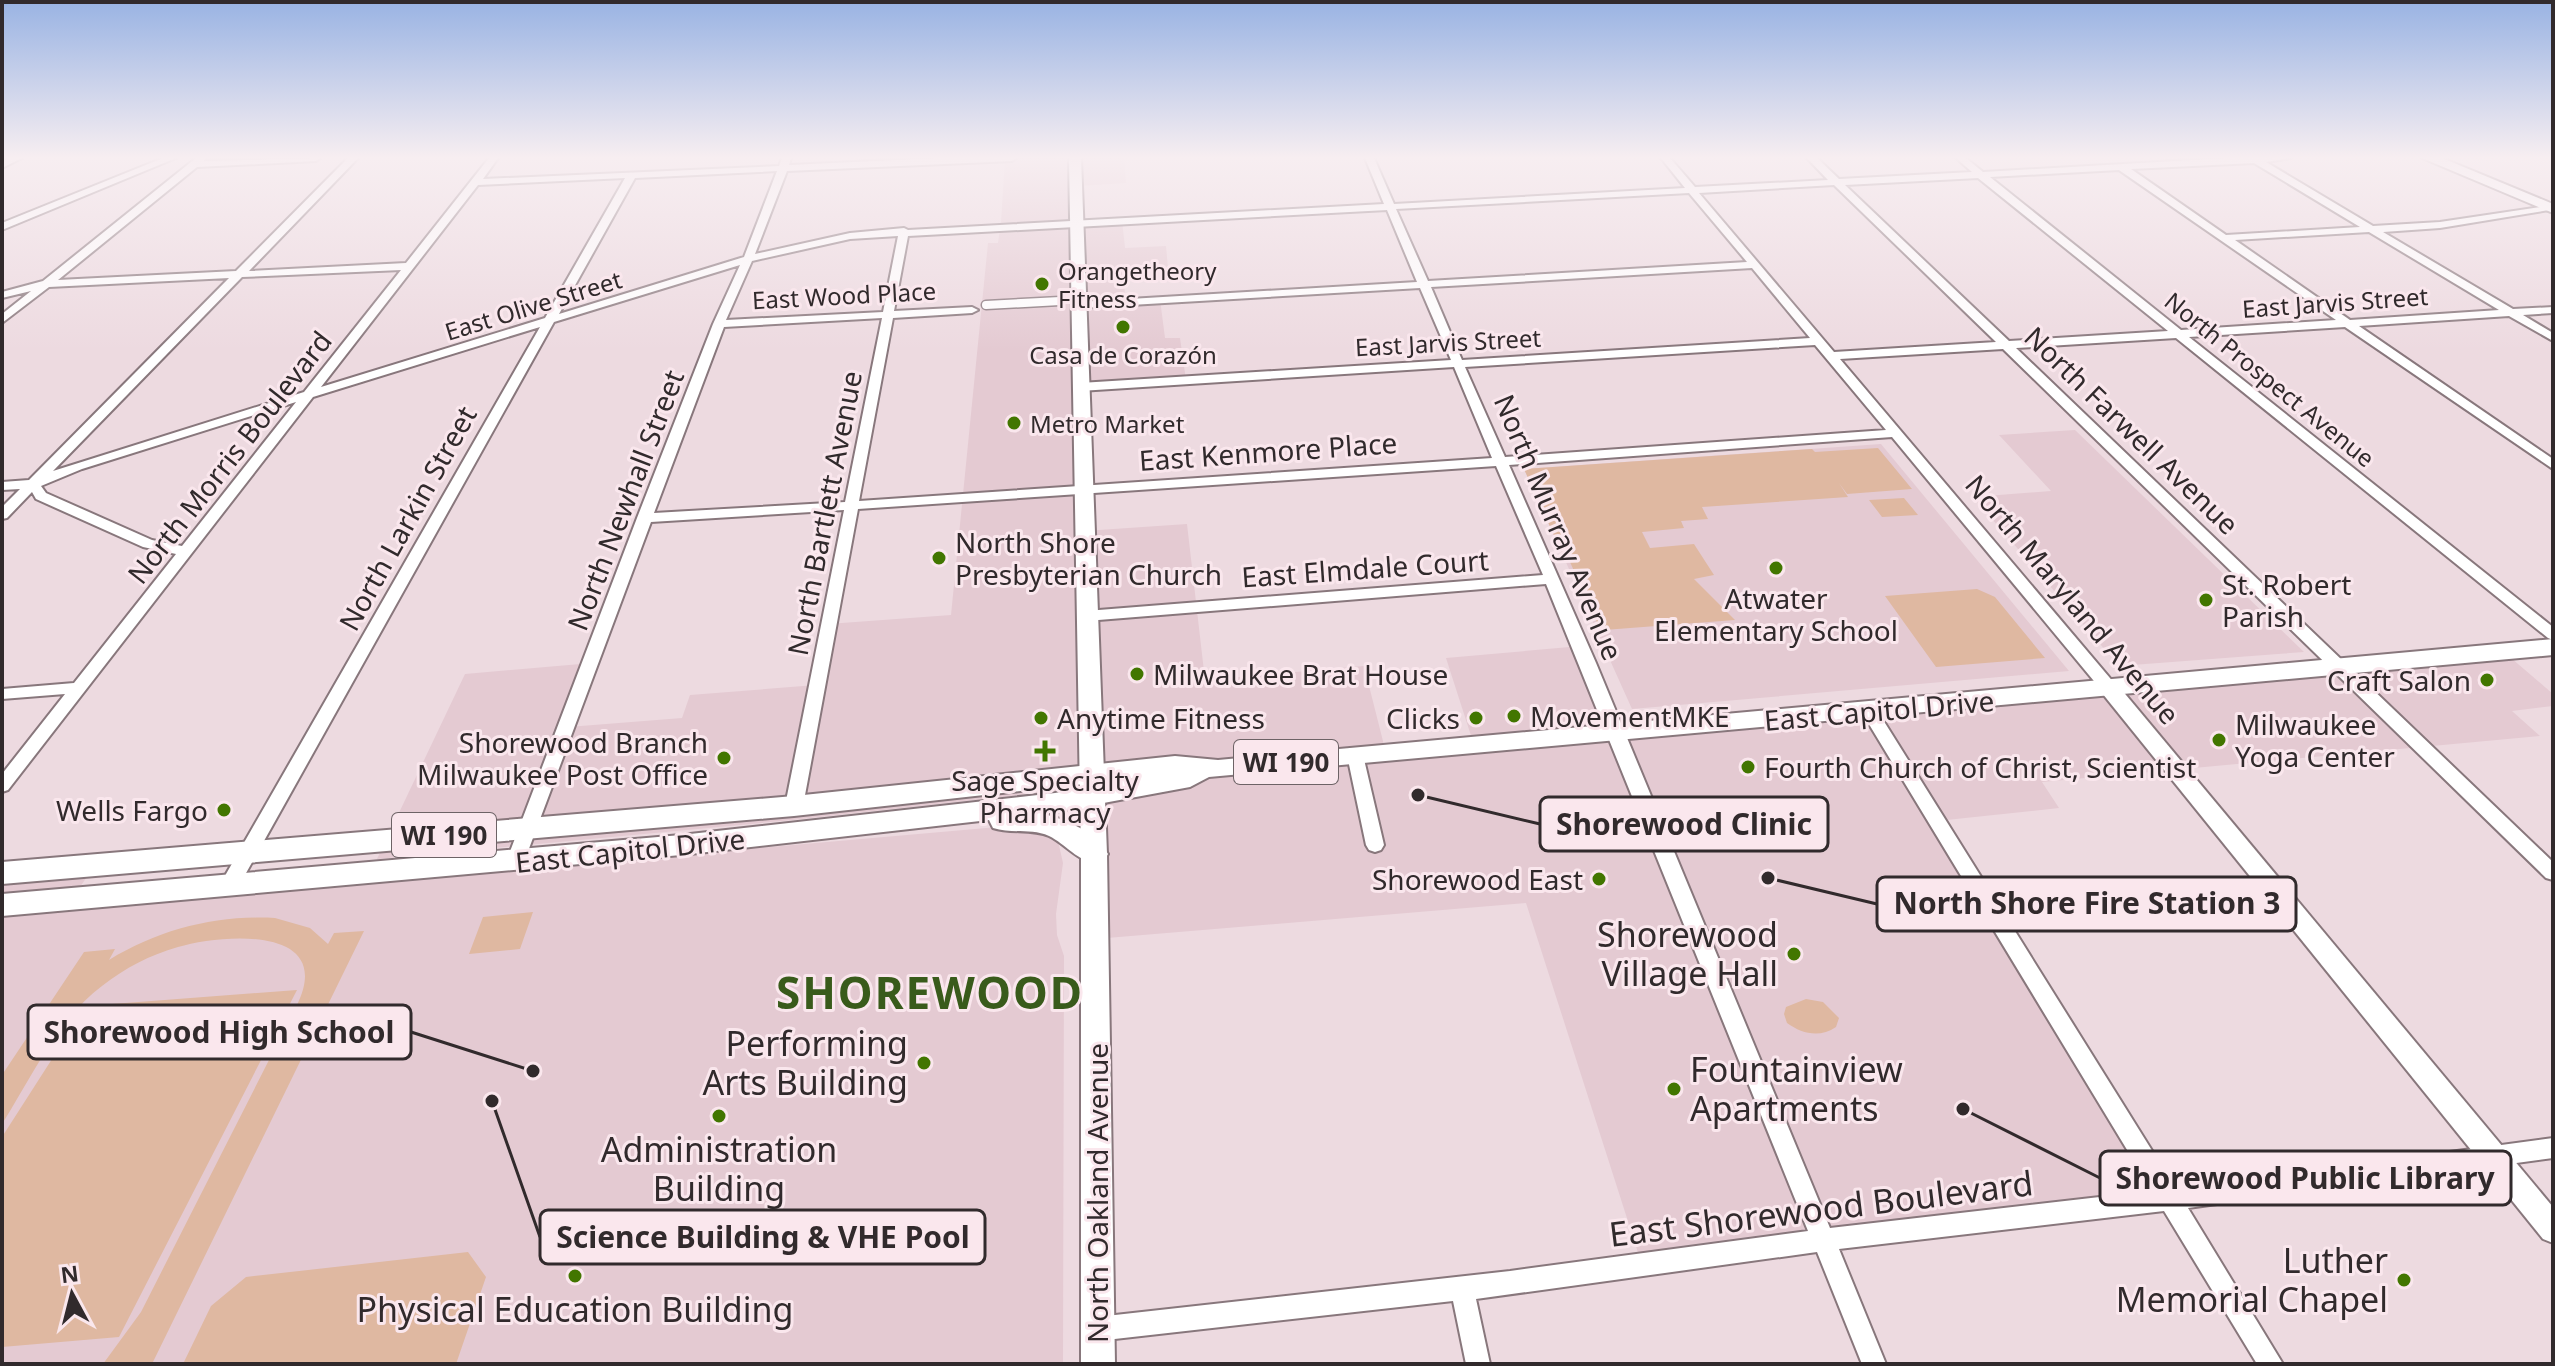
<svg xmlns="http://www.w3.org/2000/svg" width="2555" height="1366" viewBox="0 0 2555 1366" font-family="'Noto Sans',sans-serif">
	<rect width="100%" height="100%" fill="#eddae0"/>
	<path fill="#e4cad2" d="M996,158H1124L1126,183L1077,186V222L1122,220L1125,248L1166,246L1168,268L1124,271L1125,301L1160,299L1165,338H1180L1186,380L1080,387L1084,531L1187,524L1205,680L1364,666L1386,753L1474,745L1446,658L1581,646L1618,734L2504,652L2553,694V706L2512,711L2540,736L2042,782L2059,808L1937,821L2171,1200L1642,1265L1526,903L1095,939L1092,787L792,820L377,859L465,674L592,663L568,727L682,718L690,695L816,685L828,624L951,615L988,243H998L1001,222L1005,159Z
		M2075,430L2304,652L2119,666L1973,497L2051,491L1999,435Z
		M1881,444L2069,671L1632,709L1524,469Z
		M1009,826L1044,831L1058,841L1063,863L1056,914L1057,935L1064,956L1063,1364H2V873L95,865L65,909Z"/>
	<path fill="#dfb8a1" d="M1878,448L1912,489L1847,494L1839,483L1848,497L1702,507L1708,519L1681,521L1684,528L1642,532L1650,548L1694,544L1714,575L1694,579L1735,620L1604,630L1599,627L1566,553L1561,551L1524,469L1812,449L1815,452Z
		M1904,498L1918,515L1882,517L1869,500Z
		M1977,589L1995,597L2045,658L1936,667L1885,596Z
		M533,912L520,949L469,954L483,917Z
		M275,918L310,928L328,944L334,933L364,931L152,1364H103L141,1312L297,1005C336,925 222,934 178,947C150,955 125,968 102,986C58,1019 31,1078 2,1124V1075L84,952L115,949L109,960C160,929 216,915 275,918Z
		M297,990L119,1337L2,1347V1137L86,1006Z
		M1806,999L1823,1002L1839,1018L1836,1027C1820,1038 1802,1034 1787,1023L1784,1014L1786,1007Z
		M468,1252L486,1277L456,1364H183L211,1306L246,1277Z"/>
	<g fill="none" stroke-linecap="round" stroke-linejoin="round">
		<defs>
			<path id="pedestrian" d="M986,305L1060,301"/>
			<path id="minor" d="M9,158H22L2,168V162Z
				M163,158H176L2,230V223Z
				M196,158H206L204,161L320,158L316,161L197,167L58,280L236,271L348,158H358L249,271L406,263L489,158H498L483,179L779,166L782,158H791L789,165L939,158H1016L1012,161L787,171L755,254L850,233L904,228L908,230L1384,204L1365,158H1374L1394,204L1685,188L1661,158H1670L1695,187L1828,180L1807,158H1817L1839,179L1972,172L1956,158H1966L1983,172L2227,158H2291L2266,162L2373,226L2440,222L2553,205V208L2549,210L2440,228L2383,232L2513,309L2553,307V313L2523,315L2553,333V341L2509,316L2359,326L2553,459V469L2345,327L2189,337L2553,627V640L2548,638L2176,338L2016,348L2553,862V880L2546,878L2003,349L1840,359L2115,684L2117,688L2115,692H2103L1892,437L1509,465L1596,663L1830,1228L2152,1191L1861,711L1869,705L1875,707L2176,1189L2553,1138V1158L2188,1208L2283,1364H2257L2164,1211L1839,1249L1886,1364H1862L1817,1252L1476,1299L1490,1364H1466L1453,1301L1097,1341L1088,1338L1085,1329L1088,1320L1097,1317L1510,1271L1808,1231L1546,584L1086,621L1078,616L1086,611L1543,575L1496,466L858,509L803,806L800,811H788L785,806L844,510L651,522L524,862L521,867L515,869L509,867L506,862L637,518L713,324L740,265L554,322L236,891L229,893L222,891L220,886L222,881L540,327L313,397L8,790L2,792V774L65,694L2,699V689L74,683L176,554L143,547L36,499L32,492L7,518L2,519V507L20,489L2,490V482L29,480L229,278L49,287L2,323V314L31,291L2,298V292L43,281ZM2254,163L2360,227L2226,235L2131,169ZM2119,170L2336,320L2181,330L1990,177ZM777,171L744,257L559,314L635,178ZM625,178L545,318L321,387L478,185ZM1978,178L2168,331L2009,341L1845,185ZM1834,185L1996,342L1834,352L1699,193ZM1689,193L1747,262L1428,281L1396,209ZM1387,210L1417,282L1079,302L1073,305L1079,308L1420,288L1451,360L1080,383L1074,387L1080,391L1454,367L1492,458L859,501L893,318L972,313L978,310L972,307L894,311L908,236ZM2369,232L2499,310L2350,320L2235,240ZM898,236L883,312L726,320L752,261L850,239ZM1752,268L1810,338L1462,360L1431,287ZM401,270L304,392L53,471L242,277ZM882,318L845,502L654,513L724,327ZM1815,345L1886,430L1505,457L1465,367ZM296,402L182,546L152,540L46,493L41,486L82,469Z
				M1355,749L1361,751L1363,755L1384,845L1381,850L1375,852L1369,850L1366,845L1347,755L1349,751Z"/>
			<path id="tertiary" d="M2109,681L2116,683L2553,1207V1243L2543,1239L2102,693L2099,688L2102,683Z"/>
			<path id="secondary" d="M1069,158H1081L1107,854L1115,1364H1081V854Z"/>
			<path id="primary" d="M2422,158H2442L2553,204V213Z
				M2553,639V655L1209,777L1190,787L1044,814C1067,820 1096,832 1108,854L1104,861C1082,868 1068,845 1049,836C1031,828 1011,834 993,828L989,820L681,855L2,916V894L681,835L1055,793L1139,778L794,816L2,884V862L794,796L1175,756L1218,760Z"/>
		</defs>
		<use href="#pedestrian" stroke="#88777c" stroke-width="11"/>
		<use href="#minor" stroke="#88777c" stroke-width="4"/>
		<use href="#tertiary" stroke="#88777c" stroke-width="4"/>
		<use href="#secondary" stroke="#88777c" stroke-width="4"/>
		<use href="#primary" stroke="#88777c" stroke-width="4"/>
		<use href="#pedestrian" stroke="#fff" stroke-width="8"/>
		<use href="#minor" fill="#fff" fill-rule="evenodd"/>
		<use href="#tertiary" fill="#fff" fill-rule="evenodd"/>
		<use href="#secondary" fill="#fff" fill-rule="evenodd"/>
		<use href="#primary" fill="#fff" fill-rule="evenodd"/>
	</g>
	<linearGradient id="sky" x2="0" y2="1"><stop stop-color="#99b3e3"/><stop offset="0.45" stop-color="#f7eef1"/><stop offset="1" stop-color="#f7eef1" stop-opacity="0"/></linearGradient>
	<rect width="2555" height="350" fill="url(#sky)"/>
	<g fill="#427600" stroke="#fae7ed" stroke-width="3">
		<circle cx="1042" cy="284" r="8"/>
		<circle cx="1123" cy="327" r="8"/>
		<circle cx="1014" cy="423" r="8"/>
		<circle cx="939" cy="558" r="8"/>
		<circle cx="1776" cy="568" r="8"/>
		<circle cx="2206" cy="600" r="8"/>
		<circle cx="1137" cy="674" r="8"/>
		<circle cx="2487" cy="680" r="8"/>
		<circle cx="1514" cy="716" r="8"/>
		<circle cx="1041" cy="718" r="8"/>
		<circle cx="1476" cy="718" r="8"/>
		<circle cx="2219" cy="740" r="8"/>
		<path d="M1041 739h8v8h8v8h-8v8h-8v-8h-8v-8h8z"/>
		<circle cx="724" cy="758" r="8"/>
		<circle cx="1748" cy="767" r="8"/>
		<circle cx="224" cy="810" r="8"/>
		<circle cx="1599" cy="879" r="8"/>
		<circle cx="1794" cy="954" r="8"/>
		<circle cx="924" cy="1063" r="8"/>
		<circle cx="1674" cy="1089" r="8"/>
		<circle cx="719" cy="1116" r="8"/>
		<circle cx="575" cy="1276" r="8"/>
		<circle cx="2404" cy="1280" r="8"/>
	</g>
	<g text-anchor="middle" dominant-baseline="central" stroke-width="6" stroke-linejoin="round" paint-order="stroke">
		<g font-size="24" fill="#312a2c" stroke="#fae7ed" text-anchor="start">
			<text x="1058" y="270">Orangetheory<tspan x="1058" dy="28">Fitness</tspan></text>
			<text x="1123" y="354" text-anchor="middle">Casa de Corazón</text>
			<text x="1030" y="423">Metro Market</text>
		</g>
		<g font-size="24" fill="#312a2c" stroke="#fae7ed">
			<text transform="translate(844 295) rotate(-3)">East Wood Place</text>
			<text transform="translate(2335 302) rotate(-4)">East Jarvis Street</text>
			<text transform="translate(533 305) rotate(-17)">East Olive Street</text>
			<text transform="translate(1448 342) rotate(-3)">East Jarvis Street</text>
			<text transform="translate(2270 379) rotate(39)">North Prospect Avenue</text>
		</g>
		<g fill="#fae7ed" stroke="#6d6366" stroke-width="2">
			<rect x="1234" y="740" width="104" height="44" rx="6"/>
			<rect x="392" y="813" width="104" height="44" rx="6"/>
		</g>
		<g font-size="26" font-weight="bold" fill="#312a2c">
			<text x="1286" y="762">WI 190</text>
			<text x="444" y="835">WI 190</text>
		</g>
		<g font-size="28" fill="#312a2c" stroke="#fae7ed">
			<text transform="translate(2132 430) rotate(44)">North Farwell Avenue</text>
			<text transform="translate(1268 451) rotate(-4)">East Kenmore Place</text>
			<text transform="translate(229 457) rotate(-52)">North Morris Boulevard</text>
			<text transform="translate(625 500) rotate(-69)">North Newhall Street</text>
			<text transform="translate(824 513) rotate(-79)">North Bartlett Avenue</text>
			<text transform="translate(407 518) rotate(-61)">North Larkin Street</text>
			<text transform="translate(1559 527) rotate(67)">North Murray Avenue</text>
			<text transform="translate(1365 568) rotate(-4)">East Elmdale Court</text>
			<text transform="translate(2073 599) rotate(50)">North Maryland Avenue</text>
			<text transform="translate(1879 710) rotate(-5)">East Capitol Drive</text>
			<text transform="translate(630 850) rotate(-6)">East Capitol Drive</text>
			<text transform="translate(1097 1193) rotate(-90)">North Oakland Avenue</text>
		</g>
		<g font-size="28" fill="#312a2c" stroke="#fae7ed" text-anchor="start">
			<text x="955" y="542">North Shore<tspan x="955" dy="32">Presbyterian Church</tspan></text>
			<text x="2222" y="584">St. Robert<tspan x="2222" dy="32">Parish</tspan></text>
			<text x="1776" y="598" text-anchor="middle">Atwater<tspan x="1776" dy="32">Elementary School</tspan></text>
			<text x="1153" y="674">Milwaukee Brat House</text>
			<text x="2471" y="680" text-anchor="end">Craft Salon</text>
			<text x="1530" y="716">MovementMKE</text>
			<text x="1057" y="718">Anytime Fitness</text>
			<text x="1460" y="718" text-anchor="end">Clicks</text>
			<text x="2235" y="724">Milwaukee<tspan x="2235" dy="32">Yoga Center</tspan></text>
			<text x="708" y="742" text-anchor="end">Shorewood Branch<tspan x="708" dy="32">Milwaukee Post Office</tspan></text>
			<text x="1764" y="767">Fourth Church of Christ, Scientist</text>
			<text x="1045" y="780" text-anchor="middle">Sage Specialty<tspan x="1045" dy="32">Pharmacy</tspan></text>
			<text x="208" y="810" text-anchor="end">Wells Fargo</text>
			<text x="1583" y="879" text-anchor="end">Shorewood East</text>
		</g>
		<g font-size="34" fill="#312a2c" stroke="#fae7ed" text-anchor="end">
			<text x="1778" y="934">Shorewood<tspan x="1778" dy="39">Village Hall</tspan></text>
			<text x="908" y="1043">Performing<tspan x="908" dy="39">Arts Building</tspan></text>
			<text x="1690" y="1069" text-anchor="start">Fountainview<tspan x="1690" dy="39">Apartments</tspan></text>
			<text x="719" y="1149" text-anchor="middle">Administration<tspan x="719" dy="39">Building</tspan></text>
			<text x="2388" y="1260">Luther<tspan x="2388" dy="39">Memorial Chapel</tspan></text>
			<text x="575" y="1309" text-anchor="middle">Physical Education Building</text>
		</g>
		<g font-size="34" fill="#312a2c" stroke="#fae7ed">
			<text transform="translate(1821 1208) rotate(-7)">East Shorewood Boulevard</text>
		</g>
		<g font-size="44" font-weight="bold" letter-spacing="2" fill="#395b1b" stroke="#fae7ed">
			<text x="930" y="992">SHOREWOOD</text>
		</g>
	</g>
	<path fill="none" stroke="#312a2c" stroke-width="3" d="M1418 795L1540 824M1768 878L1877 904M533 1071L411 1032M1963 1109L2100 1178M492 1101L540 1237"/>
	<g fill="#312a2c" stroke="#fae7ed" stroke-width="3">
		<circle cx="1418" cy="795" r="8"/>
		<circle cx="1768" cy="878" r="8"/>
		<circle cx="533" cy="1071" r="8"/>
		<circle cx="1963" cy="1109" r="8"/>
		<circle cx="492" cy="1101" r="8"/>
	</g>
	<g fill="#fae7ed" stroke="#312a2c" stroke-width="3">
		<rect x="1540" y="797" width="288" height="54" rx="8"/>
		<rect x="1877" y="877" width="419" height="54" rx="8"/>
		<rect x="28" y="1005" width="383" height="54" rx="8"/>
		<rect x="2100" y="1151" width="411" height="54" rx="8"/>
		<rect x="540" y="1210" width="445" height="54" rx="8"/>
	</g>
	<g font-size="30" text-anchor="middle" font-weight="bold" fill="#312a2c">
		<text x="1684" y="835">Shorewood Clinic</text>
		<text x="2087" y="914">North Shore Fire Station 3</text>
		<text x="219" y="1043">Shorewood High School</text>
		<text x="2305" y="1189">Shorewood Public Library</text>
		<text x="763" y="1248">Science Building &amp; VHE Pool</text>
	</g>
	<rect width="2555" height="1366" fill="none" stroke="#312a2c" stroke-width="8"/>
	<g transform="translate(72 1294) rotate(353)" stroke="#fae7ed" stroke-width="6" paint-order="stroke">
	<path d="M0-6L14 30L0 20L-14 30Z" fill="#312a2c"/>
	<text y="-12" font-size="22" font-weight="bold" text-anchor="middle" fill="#312a2c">N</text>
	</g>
</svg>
